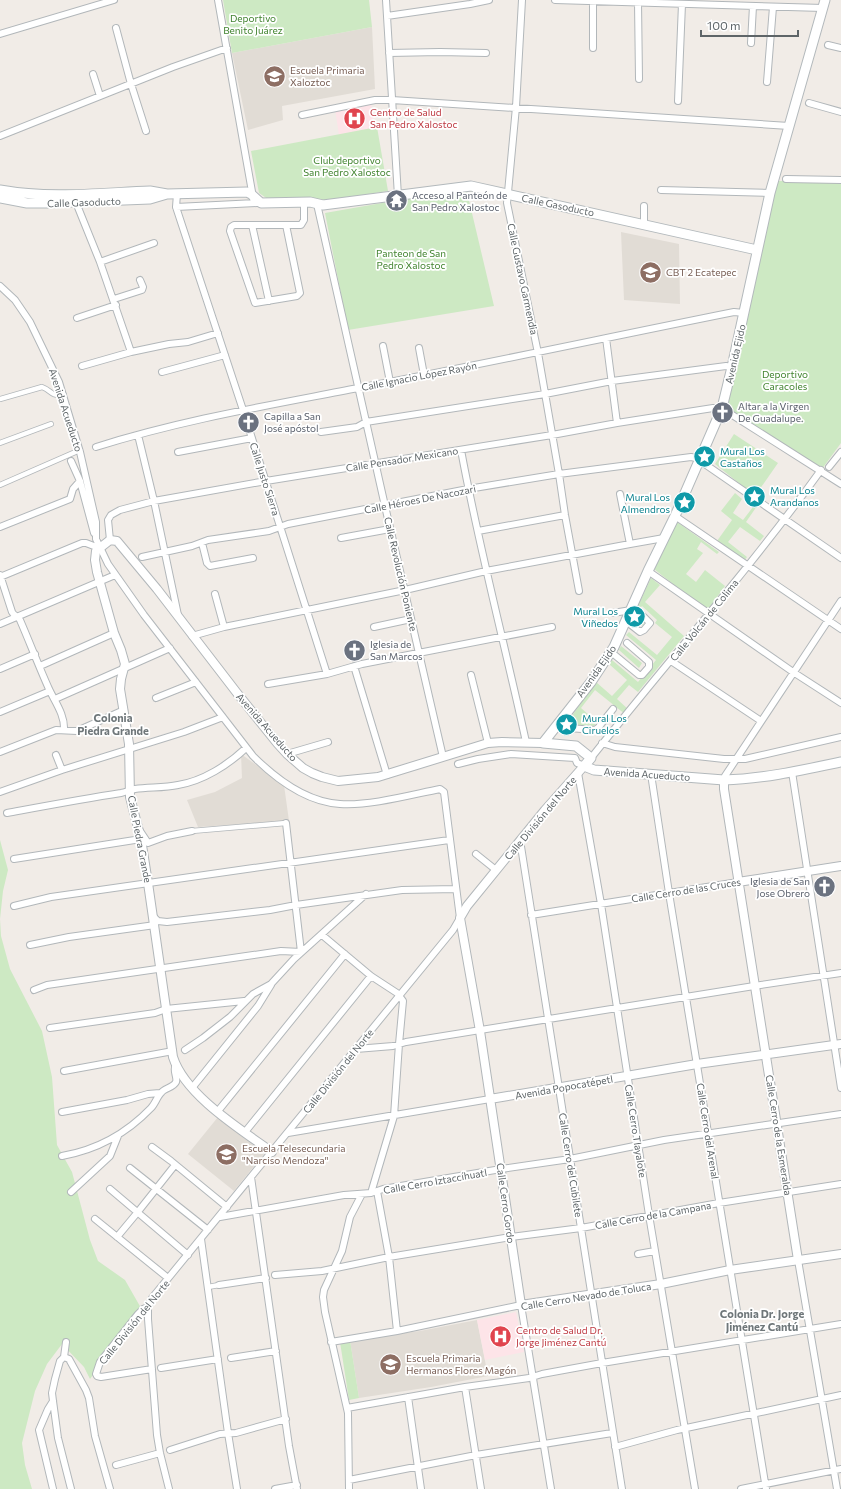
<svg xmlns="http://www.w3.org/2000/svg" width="841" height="1489" viewBox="0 0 841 1489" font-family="Commissioner,sans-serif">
	<rect width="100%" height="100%" fill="#f1ece7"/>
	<path fill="#e1dcd5" d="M372,27L375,89L282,106L283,120L248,130L232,53Z
		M621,232L679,244L680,304L624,300Z
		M241,754L284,785L289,821L198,827L187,800L215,792L242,778Z
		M218,1117L264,1154L234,1191L188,1154Z
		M477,1320L488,1376L431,1387L359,1398L350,1340L420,1331Z"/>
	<path fill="#fde4e8" d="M371,102L374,128L339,135L335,109Z
		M516,1312L524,1352L485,1360L477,1320Z"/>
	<path fill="#cde9c3" d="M223,0H369L372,27L232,53Z
		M377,127L388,191L323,201L318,199L272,202L259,193L251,151Z
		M777,181H841V443L822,469L721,405Z
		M463,190L467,192L494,306L348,330L325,213L399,200Z
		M734,434L778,463L755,496L715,464Z
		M735,493L742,499L733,513L743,520L753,507L757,506L746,522L764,536L760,541L740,527L728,542L747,557L744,561L717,541L732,520L721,511Z
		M677,522L719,552L717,554L701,542L697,549L703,553L686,574L696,582L705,570L725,586L707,611L654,569Z
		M651,578L660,585L645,602L684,636L638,692L629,685L617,699L629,710L626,715L595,690L581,708L597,722L594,726L566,724L596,682L612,696L627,680L609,664L612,660L638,682L656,660L626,635L629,632L657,655L672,637L655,623L657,620L642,606L635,615L644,624L643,626L634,617L632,619Z
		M621,646L642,663L639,668L619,650Z
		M0,840L8,870L3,891L0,919L1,936L10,969L42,1031L52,1077L57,1145L72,1172L90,1240L98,1261L125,1280L141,1308L90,1379L84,1367L62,1344L47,1364L35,1391L22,1443L25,1465L32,1489H0Z
		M350,1340L359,1398L349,1400L340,1342Z"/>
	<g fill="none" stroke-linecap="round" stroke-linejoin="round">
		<defs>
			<path id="pedestrian" d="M0,399L42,387C53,391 49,396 64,395
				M0,443L51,424
				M0,485L80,450
				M192,831L286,823
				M208,1287L219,1285"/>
			<path id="minor" d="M218,0L254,203
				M386,0L398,196
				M522,0L516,107L507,203L538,353L559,474L565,515L579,591
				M555,0L823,8
				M638,2L639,79
				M387,16L470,4L489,0
				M116,28L131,84L146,131
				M0,34L114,0
				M751,43L753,6
				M828,45L841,48
				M593,48V1
				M389,53L440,52L486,53
				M93,74L100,96
				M767,82L773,7
				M678,101L682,4
				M809,103L841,112
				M302,115L375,100H392L789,126
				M0,136L173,67L227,48
				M786,179L841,180
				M661,190L770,193
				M177,194L176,207L243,410L327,674
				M75,200L100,262L131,352
				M317,204L385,506L443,757
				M644,206V224
				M176,207L257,203
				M252,225L269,301
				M286,225L300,293L297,296L255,303L230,231L231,227L234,225H301L304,220V202
				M100,262L154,243
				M0,286L15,300L30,322L59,382L80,452L96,522V539L108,564L144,615L253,756C276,779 307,802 340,804C370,806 410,795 440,789L444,792L460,918L453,930L152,1298L148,1307L143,1309L138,1314L100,1362L96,1374L97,1376L101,1377L152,1369
				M114,299L142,290L143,287L140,280
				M77,318L116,305
				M606,338L617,423
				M383,346L390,382
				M419,348L424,375
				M82,366L131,352L169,344L188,342L218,333
				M162,372L225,355
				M321,432L357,427L366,422L545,394L612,381L726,366L732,367
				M138,435L154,501L178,615
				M96,447C181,420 271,405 358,388C484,364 609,337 734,312L744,313
				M461,450C479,548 505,645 526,742
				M178,452L252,438
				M71,461L80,481L94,533
				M829,467L841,452
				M620,494L630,544
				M675,516L841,629
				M0,527L70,499L73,489L80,481
				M478,531L565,515
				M341,538L390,529
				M110,540L108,520L111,515L120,510L154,501L266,481L552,435L617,423L713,408H722L726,411L841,484
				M202,543L207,563L210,566L253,558
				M142,557L192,546L208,540L269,531L288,524L468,489L559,474L691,457L696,458L841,558
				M648,571L793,672L841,703
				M0,575L12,612C14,616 18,616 20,620C30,643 39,667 49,689C55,702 65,715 64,730
				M0,577L82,543H86L99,548
				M215,594L224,627
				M613,613L631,610
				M626,621L640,632L644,630L650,623L638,611
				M0,624L115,575
				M374,627L411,619
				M192,636L224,627L405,590L486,571L630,544L664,538
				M611,652L639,675H642L649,667V662L627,643
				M671,661L761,721
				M40,666L114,633
				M354,666L387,775
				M0,669L35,654
				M471,675L488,743
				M268,684L327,674L362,664L552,627
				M156,698L196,682
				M55,699L170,648
				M0,712L50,691
				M555,727L595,730L598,728L613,709
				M602,743L615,747L724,759H745L841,737
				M0,752L56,730L77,731L124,710
				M287,754L328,742
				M56,755L62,770
				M591,758C667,662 749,570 821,470
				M458,764L478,759L511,754L575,758L577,763L584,766
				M792,772L841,1088
				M578,773L601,904L649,1215L695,1489
				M651,774L669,893L766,1489
				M724,780L725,776L841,601
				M0,792L62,770L184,732L223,717
				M7,813C45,806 82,799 121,793C126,792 130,790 135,789C149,787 164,788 178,785C203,781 228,765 246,748
				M140,831L148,843L167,836L192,831
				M520,840L622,1489
				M476,854L496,870
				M14,859L141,839
				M14,906L51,897L449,840
				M531,915L738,882
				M154,917L158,921L167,922L270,910L296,905L402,890L456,889
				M322,935L371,976L397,993L403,1001L399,1044L394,1116L371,1193
				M30,945L69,937L155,925
				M34,990L47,985L281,951L301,952L286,823
				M50,1028L155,1013L166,1009L244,1001
				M356,1049L393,1046L406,1042L754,986L841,973
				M185,1050L203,1038L230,1017L253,994L271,984L294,959L366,894
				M64,1071L173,1051
				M192,1088L258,1006L271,985
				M218,1111L345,954
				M62,1112L127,1100L148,1094L160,1093
				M245,1132L371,976
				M288,1133L490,1099
				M152,1147L171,1161L227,1207
				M62,1156C96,1150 127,1133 151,1108C155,1104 157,1097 161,1093C164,1088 173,1088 176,1082C178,1077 172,1071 176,1064
				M130,1168L208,1230
				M251,1177L289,1446L297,1489
				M110,1189L188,1255
				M377,1191L389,1257L397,1331
				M71,1192L110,1156L118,1136
				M220,1217L344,1195L371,1193L383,1189L501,1169L570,1159L664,1140L841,1114
				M95,1219L168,1278
				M117,1237L137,1213L175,1165
				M201,1239L228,1433L237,1489
				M638,1254L655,1251
				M798,1260L837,1489
				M275,1275L322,1271L389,1257L511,1237L581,1228L719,1203L841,1184
				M219,1285L266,1278
				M148,1307V1319L157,1435L160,1453L169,1489
				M66,1342L64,1357L60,1361L55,1379L52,1393L53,1401L58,1438L71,1489
				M331,1342L397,1331L521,1305L551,1489
				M64,1357L69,1359L86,1390L89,1398L95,1436L110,1489
				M231,1358L276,1351
				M161,1368L218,1359
				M465,1387L481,1489
				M408,1397L421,1489
				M53,1401L48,1409L39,1430L53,1489
				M347,1408L465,1387L529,1378L542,1374L602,1363L841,1324
				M615,1447L677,1430L841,1395
				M170,1450L220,1434L236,1433L286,1419
				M116,1465L160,1453
				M349,1480L476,1455L612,1433
				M275,1489L297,1485
				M349,1489L348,1413L325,1312L323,1297L324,1290L342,1251L350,1217L362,1194
				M741,1489L841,1469"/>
			<path id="tertiary" d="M584,766L545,810L467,906L460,918L480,1031L521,1305L661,1284L730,1270L841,1254
				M724,780V789L798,1260
				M738,882L841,866
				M490,1099L697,1064L841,1044
				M272,1152C240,1129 185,1095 173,1057L148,883L141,839L130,797L129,744L120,689L121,679L125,664L121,650L114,633L97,572L95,560L96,551L110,540L117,541L157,589L237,693L277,743L287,754L303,768L312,773L322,777L338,781L378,777L488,743L502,742L543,743"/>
			<path id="secondary" d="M0,190C50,199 100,193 150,191L167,194
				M0,198L27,203H47L150,199L167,194L247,192L251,194L261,203L310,202L323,205L471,186L757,250
				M543,743L591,682L614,647L648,571L675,516L722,408L732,367L770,193L825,0
				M543,743L576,746L591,758L584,766L594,770L724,780C763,779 803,770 841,762"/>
		</defs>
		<use href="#pedestrian" stroke="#b2b7ba" stroke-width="6"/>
		<use href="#minor" stroke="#b2b7ba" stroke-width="8"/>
		<use href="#tertiary" stroke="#b2b7ba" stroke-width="10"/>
		<use href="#secondary" stroke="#b3b9bc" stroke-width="11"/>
		<use href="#pedestrian" stroke="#fff" stroke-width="4.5"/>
		<use href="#minor" stroke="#fff" stroke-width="6"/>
		<use href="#tertiary" stroke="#fff" stroke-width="8"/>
		<use href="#secondary" stroke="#fff" stroke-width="9"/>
	</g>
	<defs>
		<symbol id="school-disc" viewBox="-11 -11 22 22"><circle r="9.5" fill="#8d6e63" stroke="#fff"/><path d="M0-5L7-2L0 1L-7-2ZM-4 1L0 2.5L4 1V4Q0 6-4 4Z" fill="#fff"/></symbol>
		<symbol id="hospital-disc" viewBox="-11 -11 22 22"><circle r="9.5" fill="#e0444e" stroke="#fff"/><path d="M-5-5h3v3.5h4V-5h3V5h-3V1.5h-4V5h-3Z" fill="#fff"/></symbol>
		<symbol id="temple-disc" viewBox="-11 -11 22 22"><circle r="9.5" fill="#6b7280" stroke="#fff"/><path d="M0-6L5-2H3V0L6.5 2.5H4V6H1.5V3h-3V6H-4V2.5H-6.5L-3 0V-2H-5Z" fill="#fff"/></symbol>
		<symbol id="church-disc" viewBox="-11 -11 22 22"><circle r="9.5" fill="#6b7280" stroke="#fff"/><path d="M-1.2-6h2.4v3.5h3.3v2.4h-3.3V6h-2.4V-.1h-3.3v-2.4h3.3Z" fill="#fff"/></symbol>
		<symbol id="sight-disc" viewBox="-11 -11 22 22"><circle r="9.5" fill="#0f9aa8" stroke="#fff"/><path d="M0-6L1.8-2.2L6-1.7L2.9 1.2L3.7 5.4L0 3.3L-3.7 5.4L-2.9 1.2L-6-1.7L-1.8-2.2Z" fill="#fff"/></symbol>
	</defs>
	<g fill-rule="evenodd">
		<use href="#school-disc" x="262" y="64" width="25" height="25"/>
		<use href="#hospital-disc" x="342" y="106" width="25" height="25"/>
		<use href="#temple-disc" x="384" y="188" width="25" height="25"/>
		<use href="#school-disc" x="638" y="260" width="25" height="25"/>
		<use href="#church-disc" x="710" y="400" width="25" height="25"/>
		<use href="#church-disc" x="236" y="410" width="25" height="25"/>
		<use href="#sight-disc" x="692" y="444" width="25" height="25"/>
		<use href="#sight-disc" x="742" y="484" width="25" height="25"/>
		<use href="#sight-disc" x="672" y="490" width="25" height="25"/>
		<use href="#sight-disc" x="622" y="604" width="25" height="25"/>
		<use href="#church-disc" x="342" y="638" width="25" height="25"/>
		<use href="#sight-disc" x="554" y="712" width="25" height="25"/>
		<use href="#church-disc" x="812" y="874" width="25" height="25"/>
		<use href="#school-disc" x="214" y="1142" width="25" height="25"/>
		<use href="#hospital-disc" x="488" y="1324" width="25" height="25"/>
		<use href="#school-disc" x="378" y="1352" width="25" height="25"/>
	</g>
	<g text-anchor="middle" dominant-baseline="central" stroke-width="3.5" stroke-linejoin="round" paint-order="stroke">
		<g font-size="10" fill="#428430" stroke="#fff">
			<text x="253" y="18">Deportivo<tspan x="253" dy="12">Benito Juárez</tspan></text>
			<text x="347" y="160">Club deportivo<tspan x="347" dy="12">San Pedro Xalostoc</tspan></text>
			<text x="411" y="253">Panteon de San<tspan x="411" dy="12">Pedro Xalostoc</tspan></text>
			<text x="785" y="374">Deportivo<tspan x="785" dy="12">Caracoles</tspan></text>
		</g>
		<g font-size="10" fill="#785e54" stroke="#fff" text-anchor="start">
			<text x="290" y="70">Escuela Primaria<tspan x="290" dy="12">Xaloztoc</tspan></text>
			<text x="666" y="272">CBT 2 Ecatepec</text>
			<text x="242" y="1148">Escuela Telesecundaria<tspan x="242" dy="12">"Narciso Mendoza"</tspan></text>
			<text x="406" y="1358">Escuela Primaria<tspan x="406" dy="12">Hermanos Flores Magón</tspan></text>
		</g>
		<g font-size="10" fill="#be3a42" stroke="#fff" text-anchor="start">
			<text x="370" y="112">Centro de Salud<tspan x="370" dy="12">San Pedro Xalostoc</tspan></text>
			<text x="516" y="1330">Centro de Salud Dr.<tspan x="516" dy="12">Jorge Jiménez Cantú</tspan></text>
		</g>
		<g font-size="10" fill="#5b616d" stroke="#fff" text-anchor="start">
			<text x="412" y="195">Acceso al Panteón de<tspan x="412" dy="12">San Pedro Xalostoc</tspan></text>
			<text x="738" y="406">Altar a la Virgen<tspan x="738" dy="12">De Guadalupe.</tspan></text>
			<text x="264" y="416">Capilla a San<tspan x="264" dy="12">José apóstol</tspan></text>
			<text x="370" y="644">Iglesia de<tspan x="370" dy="12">San Marcos</tspan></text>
			<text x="810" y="881" text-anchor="end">Iglesia de San<tspan x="810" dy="12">Jose Obrero</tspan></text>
		</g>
		<g font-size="10" fill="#5e6568" stroke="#fff">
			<text transform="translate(84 202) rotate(-2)">Calle Gasoducto</text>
			<text transform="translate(558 205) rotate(12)">Calle Gasoducto</text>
			<text transform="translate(523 279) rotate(78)">Calle Gustavo Garmendia</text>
			<text transform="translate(735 354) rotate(-77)">Avenida Ejido</text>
			<text transform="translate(419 376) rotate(-11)">Calle Ignacio López Rayón</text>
			<text transform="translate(66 410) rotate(72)">Avenida Acueducto</text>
			<text transform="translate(402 459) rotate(-9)">Calle Pensador Mexicano</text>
			<text transform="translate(265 479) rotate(72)">Calle Justo Sierra</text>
			<text transform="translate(420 499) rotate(-11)">Calle Héroes De Nacozari</text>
			<text transform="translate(401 574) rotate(77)">Calle Revolución Poniente</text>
			<text transform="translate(704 620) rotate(-51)">Calle Volcán de Colima</text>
			<text transform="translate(596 671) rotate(-55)">Avenida Ejido</text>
			<text transform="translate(267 727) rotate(49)">Avenida Acueducto</text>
			<text transform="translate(647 774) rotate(4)">Avenida Acueducto</text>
			<text transform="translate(540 818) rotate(-50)">Calle División del Norte</text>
			<text transform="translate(140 839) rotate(79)">Calle Piedra Grande</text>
			<text transform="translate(686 890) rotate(-9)">Calle Cerro de las Cruces</text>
			<text transform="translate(338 1071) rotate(-51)">Calle División del Norte</text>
			<text transform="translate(564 1087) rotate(-10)">Avenida Popocatépetl</text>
			<text transform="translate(636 1131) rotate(81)">Calle Cerro Tlayalote</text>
			<text transform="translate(708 1131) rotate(81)">Calle Cerro del Arenal</text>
			<text transform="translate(779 1135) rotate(81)">Calle Cerro de la Esmeralda</text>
			<text transform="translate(571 1165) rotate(81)">Calle Cerro del Cubilete</text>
			<text transform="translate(435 1181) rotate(-10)">Calle Cerro Iztaccíhuatl</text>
			<text transform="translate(506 1203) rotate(82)">Calle Cerro Gordo</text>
			<text transform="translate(653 1215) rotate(-10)">Calle Cerro de la Campana</text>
			<text transform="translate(586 1296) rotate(-9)">Calle Cerro Nevado de Toluca</text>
			<text transform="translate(134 1322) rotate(-51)">Calle División del Norte</text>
		</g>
		<g font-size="10" fill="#0d838f" stroke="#fff" text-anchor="start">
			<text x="720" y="451">Mural Los<tspan x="720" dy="12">Castaños</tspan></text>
			<text x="770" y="490">Mural Los<tspan x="770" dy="12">Arandanos</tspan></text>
			<text x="670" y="497" text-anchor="end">Mural Los<tspan x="670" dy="12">Almendros</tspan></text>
			<text x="618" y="611" text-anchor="end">Mural Los<tspan x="618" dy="12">Viñedos</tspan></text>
			<text x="582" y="718">Mural Los<tspan x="582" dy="12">Ciruelos</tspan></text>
		</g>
		<g font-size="11" font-weight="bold" fill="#6f777a" stroke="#fff">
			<text x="113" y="717">Colonia<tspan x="113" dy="13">Piedra Grande</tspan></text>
			<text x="762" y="1313">Colonia Dr. Jorge<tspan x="762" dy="13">Jiménez Cantú</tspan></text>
		</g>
	</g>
	<path d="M701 30v6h97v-6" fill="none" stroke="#5e6568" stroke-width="2"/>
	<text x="707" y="30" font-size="12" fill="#5e6568" stroke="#ffffff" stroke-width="3" paint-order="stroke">100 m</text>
</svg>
